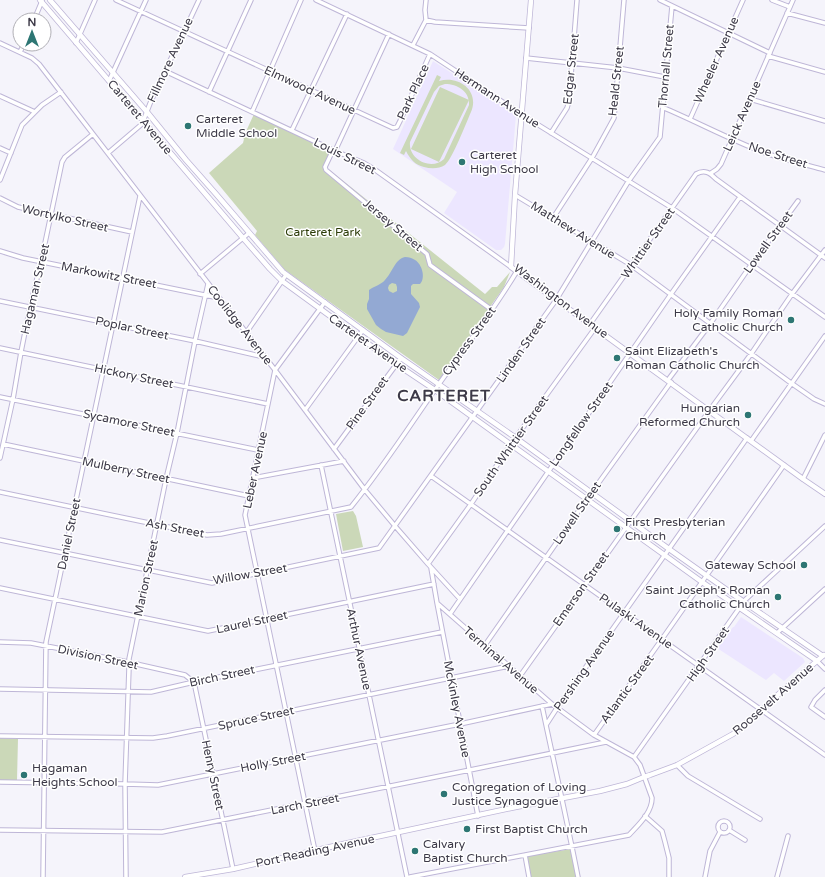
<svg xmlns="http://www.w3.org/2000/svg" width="825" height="877" viewBox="0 0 825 877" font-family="'Varela Round',sans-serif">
	<rect width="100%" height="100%" fill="#f5f4fb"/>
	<path fill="#ece6ff" d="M433,61L516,115L505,244L504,247L501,250H496L444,213L457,192L393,149Z
		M741,617L803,658L805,662L784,681L774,673L766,680L717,648L733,627H734Z"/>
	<path fill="#cbd8b8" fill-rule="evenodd" d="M437,75L441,77L439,81C459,75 480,91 471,112C466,123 453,158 445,165C439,169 431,169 424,167C415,165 410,159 406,151L404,155L400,153ZM445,84C458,84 470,92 469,105L444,159C432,171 408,160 410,142L434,92L439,86Z
		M440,87L469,100L439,162L411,149Z
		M254,114L335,150L327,168L485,294L492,287H497L510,272L504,287L439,380L285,270L255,235L257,231L209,173L243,143L244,139L243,138Z
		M353,511L356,516L363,547L343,551L336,514Z
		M0,738L18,739L17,780H0Z
		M572,849L578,877H528L524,856Z"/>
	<path fill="#93a9d3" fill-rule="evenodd" d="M405,257C409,257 412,258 415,260C422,264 426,278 420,284H413L411,286V294L419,303L420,307L407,333L403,336L386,332L381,329L376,325L367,309V304L369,299V290C374,286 381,285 385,280C392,273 395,259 405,257ZM392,283L396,284L397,287V291L393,293L389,291L388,288L389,285Z"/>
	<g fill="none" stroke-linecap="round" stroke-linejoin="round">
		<defs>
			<path id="minor" d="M116,0L393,128L397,127L400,121L430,54
				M316,0L430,54L524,116L672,208L825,317
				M660,0L770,53
				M772,0L790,7
				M787,13L825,23
				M34,20L42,1
				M426,20L435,22L529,28
				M0,43L32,58L39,64L275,370L365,490L395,526L428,564L460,599
				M76,43L95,0
				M413,45L426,20L425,10L426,0
				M20,52L24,44
				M768,56L825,72
				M526,58L618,68L665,77
				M165,71L335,151L364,163L374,169L511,267
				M109,81L146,0
				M209,92L251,0
				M0,96L35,112
				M750,99L825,121
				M662,107C695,121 727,138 760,151C781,159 803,164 825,170
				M252,112L301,0
				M690,119L743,0
				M292,130L347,14
				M551,133L567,108L569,101L577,0
				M0,148L11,153
				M333,150L325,167L326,170L427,254L430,265L492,310
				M335,151L389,34
				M108,153L142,124L151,101L165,71L184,32L199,0
				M711,173L717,169L721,164L793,0
				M0,180L22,125L42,105L61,92
				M515,195L631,265L791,383L814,399L825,404
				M0,198L18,207L132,232
				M553,218L592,158L614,118L624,0
				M0,251L23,258L219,298
				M200,274L249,233
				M0,301L195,341L264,357
				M590,324L696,174C705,169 710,173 716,179L825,258
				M246,333L286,275
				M0,348L268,404
				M668,380L710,324L751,265L798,201
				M0,397L258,450
				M305,410L363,330
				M751,441L825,336
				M3,444L249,496
				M334,449L401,358
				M0,458L13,399L21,352L30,307L41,262L62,162L65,157L93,134
				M321,465L407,877
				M431,476L825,755
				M253,478L344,461
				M803,479L825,435
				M0,492L207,535L221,534L351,507C381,470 407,430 434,391C462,351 492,313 517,271
				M0,540L212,583L379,548L556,300L628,182L660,137L672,6
				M428,564L471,504L511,444L595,328
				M0,588L208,631L434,584
				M437,603L478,816
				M450,614L671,294L740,197
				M777,633L825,589
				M0,642L31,643L123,661L185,675L190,679L194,682L233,869
				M485,645L587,499L671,382
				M817,661L825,669
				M520,676L709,411L751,354L792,294L825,250
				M0,689L151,692L194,682L442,632
				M825,690L815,700L811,707L825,717
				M542,706L546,725
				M594,735L662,639L784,465
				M0,736L153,738L167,736L509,666
				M634,757L745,600L825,526
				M677,765L688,776L760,819
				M0,782L125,784L158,785L460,724L552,704
				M645,816L662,831L665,842L669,858V877
				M718 827a6 6 0 1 1 12 0a6 6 0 1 1-12 0Z
				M0,830L162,832L470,770L606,742
				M729,830L745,840
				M315,851L245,515L275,370L325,302
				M525,855L529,877
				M43,877L46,642L140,196
				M126,877L125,784L129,668V659L166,479L177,433L195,341L208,284
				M410,877L629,835C638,825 652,813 652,798L640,765L634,757L594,735L552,704L437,603L431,568
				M578,877C568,826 557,776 546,725L557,708L747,438
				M705,877L710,851L720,832
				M777,877L788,836"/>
			<path id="tertiary" d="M40,0L243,238L270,269L282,281L396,364L435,390L702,582L817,661
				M50,0L147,112L186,160L216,194L283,272L401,358L516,438L669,549L744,602L823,656
				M531,0L515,195L511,267L803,479L825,494
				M185,877L233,869L343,844L516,807L600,791L627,784L644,777L650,775L677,765L733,734L762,710L783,690L824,655"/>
		</defs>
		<use href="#minor" stroke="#beb6d7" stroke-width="5.5"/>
		<use href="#tertiary" stroke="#beb6d7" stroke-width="6"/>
		<use href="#minor" stroke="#fff" stroke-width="3.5"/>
		<use href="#tertiary" stroke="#fff" stroke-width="4.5"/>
	</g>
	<g fill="#2d7673" stroke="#fff" stroke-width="1.5">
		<circle cx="188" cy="126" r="4"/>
		<circle cx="462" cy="162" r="4"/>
		<circle cx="791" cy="320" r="4"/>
		<circle cx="617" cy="358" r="4"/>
		<circle cx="748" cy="415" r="4"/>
		<circle cx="617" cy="529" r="4"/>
		<circle cx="804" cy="565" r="4"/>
		<circle cx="778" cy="597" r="4"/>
		<circle cx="24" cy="775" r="4"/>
		<circle cx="444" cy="794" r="4"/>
		<circle cx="467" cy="829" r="4"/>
		<circle cx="415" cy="851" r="4"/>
	</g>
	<g text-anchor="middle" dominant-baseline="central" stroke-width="3" stroke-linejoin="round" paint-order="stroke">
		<g font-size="12" fill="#3d3a48" stroke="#fff">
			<text transform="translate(170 60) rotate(-65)">Fillmore Avenue</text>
			<text transform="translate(716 60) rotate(-66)">Wheeler Avenue</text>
			<text transform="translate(666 66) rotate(-85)">Thornall Street</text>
			<text transform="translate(571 69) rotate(-84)">Edgar Street</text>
			<text transform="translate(616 81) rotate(-84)">Heald Street</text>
			<text transform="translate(310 90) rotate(25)">Elmwood Avenue</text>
			<text transform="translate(413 92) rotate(-65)">Park Place</text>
			<text transform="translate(497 98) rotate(33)">Hermann Avenue</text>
			<text transform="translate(742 116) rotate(-66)">Leick Avenue</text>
			<text transform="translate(140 117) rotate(50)">Carteret Avenue</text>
			<text transform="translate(778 155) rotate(18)">Noe Street</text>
			<text transform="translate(345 156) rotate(26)">Louis Street</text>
			<text transform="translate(65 218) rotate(13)">Wortylko Street</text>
			<text transform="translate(393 225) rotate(40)">Jersey Street</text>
			<text transform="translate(573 230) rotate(32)">Matthew Avenue</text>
			<text transform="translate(768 242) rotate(-54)">Lowell Street</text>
			<text transform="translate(648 243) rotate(-55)">Whittier Street</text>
			<text transform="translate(109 275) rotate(11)">Markowitz Street</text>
			<text transform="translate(35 289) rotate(-77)">Hagaman Street</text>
			<text transform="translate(561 301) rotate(37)">Washington Avenue</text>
			<text transform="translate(240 325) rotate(52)">Coolidge Avenue</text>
			<text transform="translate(132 328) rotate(12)">Poplar Street</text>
			<text transform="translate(469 341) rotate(-54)">Cypress Street</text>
			<text transform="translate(368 343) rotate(35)">Carteret Avenue</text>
			<text transform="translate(521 350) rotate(-55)">Linden Street</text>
			<text transform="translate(134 376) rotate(12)">Hickory Street</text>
			<text transform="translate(367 403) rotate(-54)">Pine Street</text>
			<text transform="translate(129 423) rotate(12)">Sycamore Street</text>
			<text transform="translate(581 424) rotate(-55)">Longfellow Street</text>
			<text transform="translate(511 446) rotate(-55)">South Whittier Street</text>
			<text transform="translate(126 470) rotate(12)">Mulberry Street</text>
			<text transform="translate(255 470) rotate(-78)">Leber Avenue</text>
			<text transform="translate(577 513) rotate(-55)">Lowell Street</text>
			<text transform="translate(175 528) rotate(11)">Ash Street</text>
			<text transform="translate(69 534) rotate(-78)">Daniel Street</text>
			<text transform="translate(250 574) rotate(-10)">Willow Street</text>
			<text transform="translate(146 578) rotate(-78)">Marion Street</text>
			<text transform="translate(581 589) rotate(-55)">Emerson Street</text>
			<text transform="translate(636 621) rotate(35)">Pulaski Avenue</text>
			<text transform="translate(252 622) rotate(-12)">Laurel Street</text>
			<text transform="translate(359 649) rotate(78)">Arthur Avenue</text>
			<text transform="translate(708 654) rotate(-55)">High Street</text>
			<text transform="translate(98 657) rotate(12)">Division Street</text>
			<text transform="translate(501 660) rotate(41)">Terminal Avenue</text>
			<text transform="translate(584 670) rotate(-55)">Pershing Avenue</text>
			<text transform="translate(222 676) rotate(-12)">Birch Street</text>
			<text transform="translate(627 689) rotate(-54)">Atlantic Street</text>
			<text transform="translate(773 699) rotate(-41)">Roosevelt Avenue</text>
			<text transform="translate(457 709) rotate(79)">McKinley Avenue</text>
			<text transform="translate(256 718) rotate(-12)">Spruce Street</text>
			<text transform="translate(273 762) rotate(-11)">Holly Street</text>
			<text transform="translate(213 775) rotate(78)">Henry Street</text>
			<text transform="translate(305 804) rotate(-11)">Larch Street</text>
			<text transform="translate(315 851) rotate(-12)">Port Reading Avenue</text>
		</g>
		<g font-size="12" fill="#3d3a48" stroke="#fff" text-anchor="start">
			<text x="196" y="119">Carteret<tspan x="196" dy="14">Middle School</tspan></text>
			<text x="470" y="155">Carteret<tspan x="470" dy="14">High School</tspan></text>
			<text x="783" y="313" text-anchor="end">Holy Family Roman<tspan x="783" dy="14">Catholic Church</tspan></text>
			<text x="625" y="351">Saint Elizabeth's<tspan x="625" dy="14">Roman Catholic Church</tspan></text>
			<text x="740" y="408" text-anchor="end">Hungarian<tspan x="740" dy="14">Reformed Church</tspan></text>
			<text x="625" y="522">First Presbyterian<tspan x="625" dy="14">Church</tspan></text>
			<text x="796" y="565" text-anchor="end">Gateway School</text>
			<text x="770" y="590" text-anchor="end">Saint Joseph's Roman<tspan x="770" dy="14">Catholic Church</tspan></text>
			<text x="32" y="768">Hagaman<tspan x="32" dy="14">Heights School</tspan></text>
			<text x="452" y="787">Congregation of Loving<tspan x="452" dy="14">Justice Synagogue</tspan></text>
			<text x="475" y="829">First Baptist Church</text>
			<text x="423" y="844">Calvary<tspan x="423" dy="14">Baptist Church</tspan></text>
		</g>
		<g font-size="12" fill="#2d3d09" stroke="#fff">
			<text x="323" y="232">Carteret Park</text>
		</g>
		<g font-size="16" font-weight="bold" letter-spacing="1" fill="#3d3a48" stroke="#fff">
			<text x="444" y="396">CARTERET</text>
		</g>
	</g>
	<g transform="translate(32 32)"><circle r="19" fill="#ffffff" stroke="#b1b0b6"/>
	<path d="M0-3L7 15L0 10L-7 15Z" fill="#2d7673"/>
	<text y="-6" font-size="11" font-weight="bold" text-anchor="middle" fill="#3d3a48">N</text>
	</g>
</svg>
